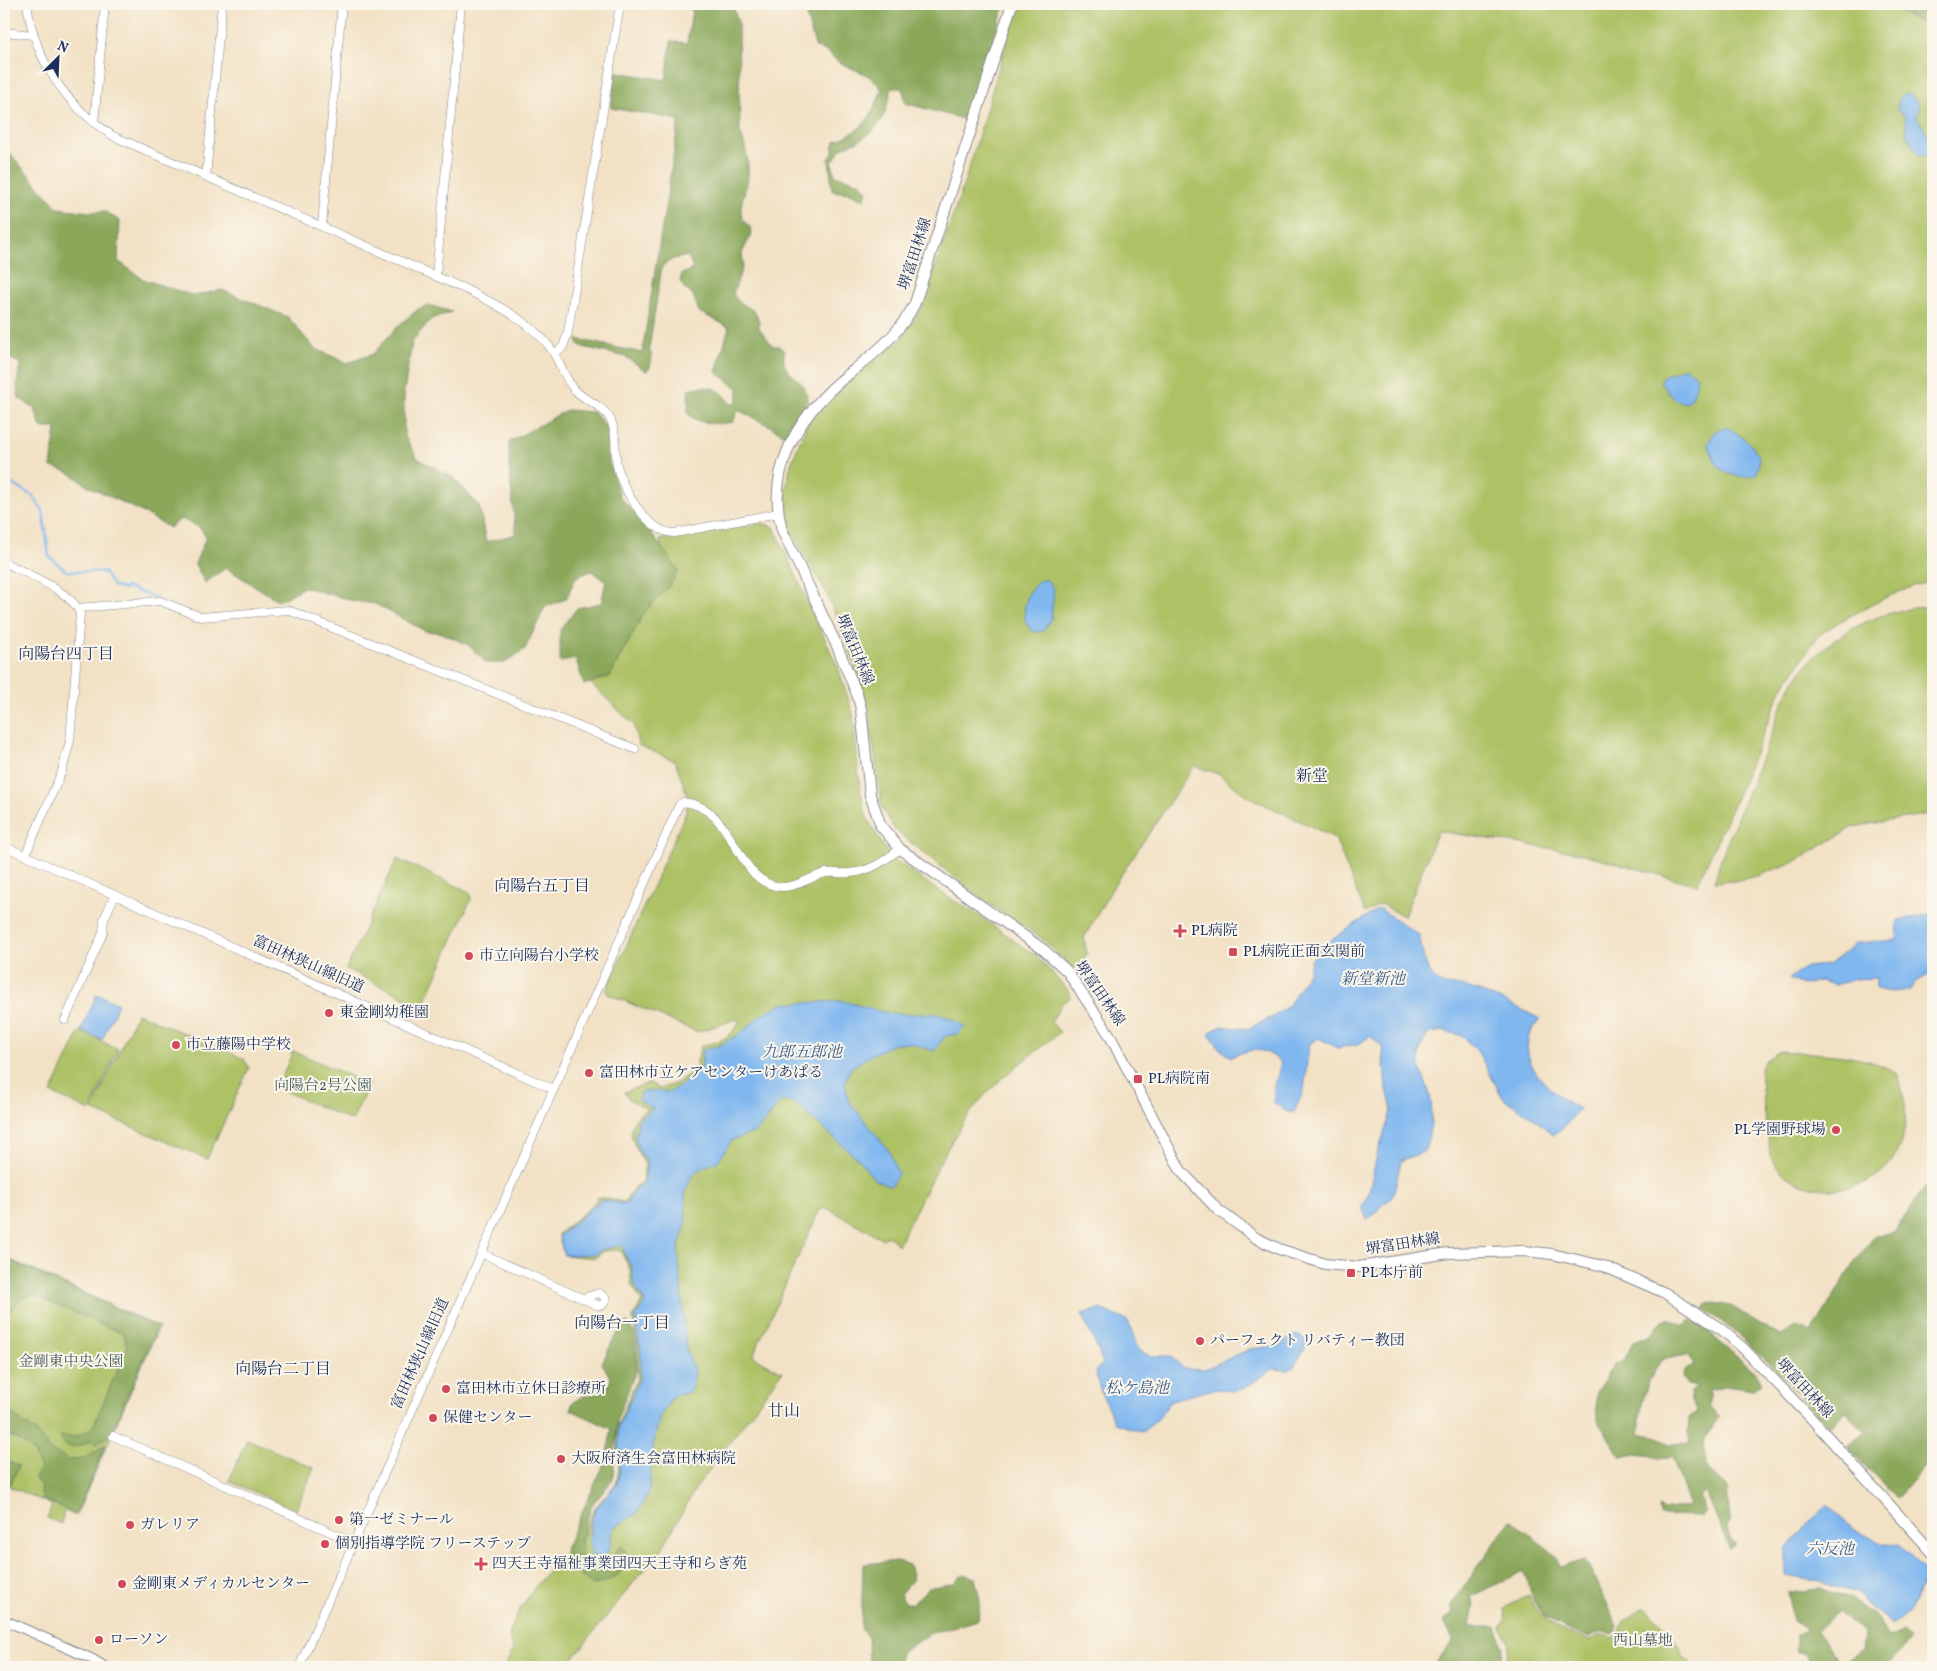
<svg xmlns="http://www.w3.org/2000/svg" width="1937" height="1671" viewBox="0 0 1937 1671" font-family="Vollkorn,'Noto Serif JP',serif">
	<rect width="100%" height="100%" fill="#fbf7ec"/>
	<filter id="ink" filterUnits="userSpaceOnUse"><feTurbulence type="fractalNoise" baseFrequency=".02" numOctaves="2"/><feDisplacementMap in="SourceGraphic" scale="10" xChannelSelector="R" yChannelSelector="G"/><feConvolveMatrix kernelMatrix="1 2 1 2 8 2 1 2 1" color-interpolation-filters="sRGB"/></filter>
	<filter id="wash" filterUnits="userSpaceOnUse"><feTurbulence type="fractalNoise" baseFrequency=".0096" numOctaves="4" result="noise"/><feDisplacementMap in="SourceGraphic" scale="20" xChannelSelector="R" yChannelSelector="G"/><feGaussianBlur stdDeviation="1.12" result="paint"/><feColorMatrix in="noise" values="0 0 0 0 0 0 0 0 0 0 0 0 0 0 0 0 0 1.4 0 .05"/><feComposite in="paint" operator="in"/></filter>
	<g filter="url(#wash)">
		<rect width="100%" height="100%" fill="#f2e1c4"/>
		<path fill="#adc165" stroke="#647862" d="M1018,4H1900L1901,13L1928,26L1933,24V581L1914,586L1887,597L1837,623L1818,636L1780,692L1745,778L1697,885L1580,853L1438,831L1404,916L1380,904L1365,913L1335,838L1245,795L1219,774L1194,766L1116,882L1084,938L1087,954L1078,973L1040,937L987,903L895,830L882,808L868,708L850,651L826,592L786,523L784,498L791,464L808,422L852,378L899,342L921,308L966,178Z
			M762,523L774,527L839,670L853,714L860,788L866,816L885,849L898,862L937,890L984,919L1036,956L1069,991L1070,998L1062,1003L1051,1022L1060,1032C1028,1058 991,1083 967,1117C940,1157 920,1203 898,1245L888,1235L883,1239L825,1207L819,1211L753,1356L782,1372L696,1488L659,1554L633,1583L574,1657L569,1667H504L513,1651C512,1646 508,1638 510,1633C516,1608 552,1558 577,1551L594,1509L616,1484L619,1469L616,1429L637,1378L638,1345L633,1318L642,1301L631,1284L630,1269L620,1250L604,1251L595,1258L564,1255L558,1234L593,1205L598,1197L624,1202L635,1186L642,1182L645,1164C632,1143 621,1125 647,1109L629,1099L624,1092L650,1083L660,1089L677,1083L695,1070L701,1045C719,1043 730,1038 739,1023L737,1019L697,1032L608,994L606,991L686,812L688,797L675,761L638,745L634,725L580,673L598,647L666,568L660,540Z
			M1933,606V813L1854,827L1798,860L1761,875L1735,881L1714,882L1722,855C1736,820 1751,785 1765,750C1774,729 1780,702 1793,683C1824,636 1877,609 1933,606Z
			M397,859L470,892L471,899L423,1006L346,969Z
			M137,1013L244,1059L249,1068L207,1159L92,1110Z
			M80,1031L118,1049L90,1111L51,1093Z
			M293,1051L369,1084L352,1121L277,1088Z
			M1780,1051C1819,1054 1863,1053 1897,1073C1907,1101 1910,1126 1896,1154C1875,1197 1798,1202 1773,1161C1768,1154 1762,1085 1760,1071L1764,1061Z
			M4,1257L159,1327L76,1516L64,1511L61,1524L47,1518L52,1505L4,1484Z
			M247,1439L314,1468L296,1510L229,1481Z
			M1529,1595C1539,1628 1563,1626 1589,1641L1601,1635L1612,1638L1619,1634L1624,1621L1645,1606L1679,1645L1683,1656L1695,1667H1521L1506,1664L1509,1641L1501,1628L1506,1617L1505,1608Z"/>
		<path fill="#8aa75a" stroke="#526b5c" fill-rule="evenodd" d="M693,4H728L733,7L738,22L740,132C746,147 749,161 748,177C746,195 732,214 750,227L751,235L742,253L743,265L733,294C743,311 760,304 759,328L773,346H780L785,351C779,372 796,374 804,387C807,392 807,398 807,403L784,435L770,426L738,410L733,422C717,425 699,425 687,413C690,404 687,398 689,389C706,384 723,388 730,404L737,403L738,388L716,372L729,327L699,312L693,295L684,288L680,280L682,274L693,269L688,256L673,259L662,266L649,348L652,357L650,368L646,371L626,357L583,347L578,344L577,339L642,353L679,120L611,108L616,72L666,80L671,41L687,43Z
			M810,4H1005L966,120L905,103L903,89L892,87C884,123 877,135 841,148L832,163L835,175L861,183L867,192L864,200L851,193L832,191L829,158L832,155L835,141C867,128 868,121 882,90C873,73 854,71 839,62C828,55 832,52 816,48L806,15Z
			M1902,4H1933V22L1925,24L1903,12Z
			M4,147L58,208L90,212L104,211L120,221L118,261L143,279L194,296L222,290L288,317L314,348L347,363L373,354L397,327L418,309L429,305L452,312L431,319L412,342L404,392V435L418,459L454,478L479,506L486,542L516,534L509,467V442L567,410L593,412L607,427L609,462L620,497L642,521L679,571L669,586L644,613L610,676L584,685L576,659L560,662V630L577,608L601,603L606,581L592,571L576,577L566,599L545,607L525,649L505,663H486L468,645L442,633L425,631L375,604L354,601L304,587L279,601L226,568L205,583L195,564L206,537L199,527L181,519L169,528C145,512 118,501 92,488C75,479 73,471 51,467L56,428H41L35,409L19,398L17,385L20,363L4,356Z
			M1933,1175V1204L1931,1207L1933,1211V1427L1931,1428L1933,1457L1896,1499L1847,1447L1865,1431L1846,1411L1831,1426L1827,1425C1788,1383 1752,1341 1704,1309L1708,1302L1731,1306L1780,1336L1797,1326L1812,1332L1855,1261L1874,1237L1895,1231Z
			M4,1258L155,1327L156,1330L111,1434L95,1445L94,1440C81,1445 65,1454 60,1436L75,1437L92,1429L127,1348L124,1334L33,1295L20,1300L4,1317Z
			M1668,1318L1684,1325L1693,1319L1758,1375L1762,1383L1753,1390L1724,1386L1709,1390V1406L1719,1416L1704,1441L1705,1467L1727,1488L1730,1520L1727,1528L1731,1541L1736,1544L1730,1550L1706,1492L1700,1495L1705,1511L1701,1516L1660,1515L1659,1508L1664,1511L1690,1506L1672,1457L1660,1459L1653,1456L1635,1454L1621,1457L1597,1420L1596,1392L1615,1363L1624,1360L1634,1341L1652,1334L1662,1321ZM1687,1355L1695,1365L1684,1371L1682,1378L1687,1385L1697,1387L1691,1392V1402L1697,1411L1689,1418L1688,1432L1690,1443L1669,1444C1659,1436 1652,1434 1640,1435C1639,1404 1645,1386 1661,1360Z
			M627,1322L634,1333L636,1343V1370L617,1419L613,1479L591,1507L581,1539L582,1558L593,1565L608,1563L621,1545C640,1565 611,1583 593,1585L563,1562L566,1547L605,1462L612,1429L571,1410L572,1403L581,1397L606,1391L611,1379L602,1363L614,1338Z
			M4,1402L13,1415L35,1431L51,1451L70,1460L83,1459L106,1444L76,1514L42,1499L43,1495L40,1493L41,1486L35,1478L40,1467C35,1451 26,1443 11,1436L4,1441Z
			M4,1460L19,1466L10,1485L4,1482Z
			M1511,1520L1557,1556L1560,1567L1585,1560L1618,1626L1616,1632L1611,1634L1601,1632L1589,1638L1543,1617L1534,1602L1524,1571L1471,1597L1474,1605L1470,1627H1497L1503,1646L1501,1667H1433L1453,1640L1444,1622L1453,1612L1451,1605Z
			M898,1561L909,1565L913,1579L900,1594L905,1603L912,1604L928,1588L954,1583L959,1577L965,1574L975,1578L980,1600L978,1620L931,1633L902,1652L896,1667H869L868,1637L861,1630L863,1564Z
			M1822,1589L1849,1598L1873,1613L1889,1637L1903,1631L1910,1640L1886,1667H1851L1848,1659L1861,1650L1863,1634L1838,1612L1817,1632L1836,1655L1838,1667L1811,1666L1805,1654L1796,1651V1634L1806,1630L1793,1621L1787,1592Z"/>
		<path fill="#80b7ef" stroke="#4e73a6" d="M1906,94C1914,97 1918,100 1919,109L1916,116C1923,128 1934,139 1933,154L1926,156L1918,154L1907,136L1905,116L1897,110L1900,96Z
			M1686,367L1697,377C1693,415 1676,406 1660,381L1664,376Z
			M1726,427C1734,430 1753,445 1757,453C1761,459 1758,467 1757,473C1746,480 1728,476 1719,467C1714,461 1711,451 1708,444L1715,431Z
			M1041,580H1047L1054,589L1051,619L1043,631L1034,632C1016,620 1026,589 1041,580Z
			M1379,908L1419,935C1422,949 1424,967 1434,978C1444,989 1453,984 1466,987C1493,995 1515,1006 1540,1019C1537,1024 1531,1030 1529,1036C1519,1067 1555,1096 1579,1109L1566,1125L1553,1135L1535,1119L1503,1098L1478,1052L1461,1035L1443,1031L1429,1033C1409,1061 1424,1070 1430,1096C1434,1115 1430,1133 1425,1151L1401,1161L1393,1196L1367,1220L1362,1207L1369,1192L1377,1155L1392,1109L1386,1086L1382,1046L1370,1036L1359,1044L1337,1048L1319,1038L1309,1044L1304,1090L1294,1112H1287L1274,1103V1090L1281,1062C1262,1046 1252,1048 1231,1057L1220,1049L1209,1033L1221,1026L1247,1029L1273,1017L1289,1005L1308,973L1312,959L1324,945Z
			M1933,914V973L1915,982L1910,990L1890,992L1876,989V978L1854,979L1835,985L1820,981L1803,985L1788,979L1806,967L1829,965L1856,943L1897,940L1898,920Z
			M97,994L118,1004L102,1040L81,1030Z
			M843,1001C861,1006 880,1013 899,1014C931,1015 935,1008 965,1027L958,1034L945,1036L934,1051L910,1043L894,1044L869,1056L851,1068L845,1081L848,1100L889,1151L898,1174L891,1186L875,1180L859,1160L795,1103L781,1101L765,1122L755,1132L732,1140L718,1161L698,1170L692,1176L685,1192L686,1224L678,1249L686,1349L695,1374L690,1392L673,1396L660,1416L653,1446L649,1493L637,1513L612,1529L610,1548L603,1558L592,1556L589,1543L591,1523L595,1509L617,1484L620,1469L618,1428L640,1377L641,1352L635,1318L645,1302L634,1284L632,1268L624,1253L623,1245L603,1249L596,1254L564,1255L559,1236L601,1200L626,1204L636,1188L644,1183L647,1163L638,1149L635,1137L639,1119L653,1109L639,1100L640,1092C653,1089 656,1092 667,1092C675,1091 698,1073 701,1066C703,1061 702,1056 702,1050L721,1045L742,1032L761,1015L781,1004Z
			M1100,1309L1128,1321C1139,1349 1134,1358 1170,1356L1183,1368L1205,1369L1250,1349L1279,1346L1292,1335L1300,1336L1305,1341V1348L1294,1367L1287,1370L1273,1369L1245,1388L1235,1391L1214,1389L1172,1400L1156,1421L1142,1432L1115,1423C1108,1406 1097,1389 1096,1371L1102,1364C1098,1343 1088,1333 1082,1314Z
			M1826,1505L1858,1531L1883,1544L1899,1545L1927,1573L1910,1613L1892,1625L1856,1593L1816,1581L1786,1576V1548C1801,1534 1811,1518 1826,1505Z"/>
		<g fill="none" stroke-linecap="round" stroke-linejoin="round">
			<path stroke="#80b7ef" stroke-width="2.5" d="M4,477L10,483L33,496L43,511L49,556L66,571L104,572L113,586L124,590L126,587L156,598"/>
		</g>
	</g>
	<g filter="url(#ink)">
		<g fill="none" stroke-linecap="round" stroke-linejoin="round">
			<defs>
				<path id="tertiary" d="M27,4C35,60 65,105 113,136L465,289C495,304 527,319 549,346C559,359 563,376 574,389C583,400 601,404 609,417C618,431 614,450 617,465C621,489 649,534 675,533L778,513
					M4,32L33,35
					M94,123L105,4
					M206,177L222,4
					M322,225L342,4
					M436,276L461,4
					M554,354L563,347L568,332L620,4
					M4,562C23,572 75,593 80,614L70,741L62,771L25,856
					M78,608L160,601L201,617L288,610L635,749
					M4,846L553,1089
					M65,1020L103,933L104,919L115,895
					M481,1253L597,1305H603L606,1298L599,1293L584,1298
					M113,1436L353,1542
					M299,1667L679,805L683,802C738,807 734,886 783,887C799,887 811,876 826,873C834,872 842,874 849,873C870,872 884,861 900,849"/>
				<path id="secondary" d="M4,1620L92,1659L105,1667"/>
				<path id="primary" d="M1012,4L915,303C898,338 868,358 839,382C796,420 766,472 782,530L837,646L857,694L861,709L870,795L881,826L900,849L1044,950L1067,971L1109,1034L1181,1171L1218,1210L1256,1238L1279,1249L1325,1264L1359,1267L1449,1253L1525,1251L1552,1254L1603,1266L1665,1293L1721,1329L1743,1348L1810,1417L1933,1553"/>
			</defs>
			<use href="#tertiary" stroke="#868891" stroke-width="9"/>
			<use href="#secondary" stroke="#868891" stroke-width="11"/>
			<use href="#primary" stroke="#868891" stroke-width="12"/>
			<use href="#tertiary" stroke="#fff" stroke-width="8"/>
			<use href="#secondary" stroke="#fff" stroke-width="9"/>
			<use href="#primary" stroke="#fff" stroke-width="10"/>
		</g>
	</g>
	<g fill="#d1495b" stroke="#fbf7ec" stroke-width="2">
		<path d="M1177.5 923.5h5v5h5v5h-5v5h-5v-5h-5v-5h5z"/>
		<rect x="1228" y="947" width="10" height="10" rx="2.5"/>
		<circle cx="469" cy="956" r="5"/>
		<circle cx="329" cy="1013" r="5"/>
		<circle cx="176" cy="1045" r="5"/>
		<circle cx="589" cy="1073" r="5"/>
		<rect x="1133" y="1074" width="10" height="10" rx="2.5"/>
		<circle cx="1836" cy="1130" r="5"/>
		<rect x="1346" y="1268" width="10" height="10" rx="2.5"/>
		<circle cx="1200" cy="1341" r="5"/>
		<circle cx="446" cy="1389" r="5"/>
		<circle cx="433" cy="1418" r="5"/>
		<circle cx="561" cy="1459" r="5"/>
		<circle cx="339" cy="1520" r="5"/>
		<circle cx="130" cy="1525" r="5"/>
		<circle cx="325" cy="1544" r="5"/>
		<path d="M478.5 1556.5h5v5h5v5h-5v5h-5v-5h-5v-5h5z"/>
		<circle cx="122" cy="1584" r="5"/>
		<circle cx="99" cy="1640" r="5"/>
	</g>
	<g text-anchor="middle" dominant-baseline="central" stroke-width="4" stroke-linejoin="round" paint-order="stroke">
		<g font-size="15" fill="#1b2f5e" stroke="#fbf7ec">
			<text transform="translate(916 254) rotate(-72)">堺富田林線</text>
			<text transform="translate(854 650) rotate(67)">堺富田林線</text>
			<text transform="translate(308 965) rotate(24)">富田林狭山線旧道</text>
			<text transform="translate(1099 994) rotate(55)">堺富田林線</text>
			<text transform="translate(1403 1245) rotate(-9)">堺富田林線</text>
			<text transform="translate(421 1354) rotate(-66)">富田林狭山線旧道</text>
			<text transform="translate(1804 1389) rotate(47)">堺富田林線</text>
		</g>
		<g font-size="15" fill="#1b2f5e" stroke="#fbf7ec" text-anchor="start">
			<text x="1191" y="931">PL病院</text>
			<text x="1243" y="952">PL病院正面玄関前</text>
			<text x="479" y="956">市立向陽台小学校</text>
			<text x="339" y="1013">東金剛幼稚園</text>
			<text x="186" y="1045">市立藤陽中学校</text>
			<text x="599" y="1073">富田林市立ケアセンターけあぱる</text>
			<text x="1148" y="1079">PL病院南</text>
			<text x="1826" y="1130" text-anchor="end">PL学園野球場</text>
			<text x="1361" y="1273">PL本庁前</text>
			<text x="1210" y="1341">パーフェクト リバティー教団</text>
			<text x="456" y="1389">富田林市立休日診療所</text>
			<text x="443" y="1418">保健センター</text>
			<text x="571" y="1459">大阪府済生会富田林病院</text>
			<text x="349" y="1520">第一ゼミナール</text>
			<text x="140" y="1525">ガレリア</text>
			<text x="335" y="1544">個別指導学院 フリーステップ</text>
			<text x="492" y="1564">四天王寺福祉事業団四天王寺和らぎ苑</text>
			<text x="132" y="1584">金剛東メディカルセンター</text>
			<text x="109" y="1640">ローソン</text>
		</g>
		<g font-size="15" fill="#475b60" stroke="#fbf7ec">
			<text x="323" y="1086">向陽台2号公園</text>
			<text x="71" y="1362">金剛東中央公園</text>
			<text x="1643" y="1641">西山墓地</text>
		</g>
		<g font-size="16" fill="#1b2f5e" stroke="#fbf7ec">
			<text x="66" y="655">向陽台四丁目</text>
			<text x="1312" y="777">新堂</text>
			<text x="542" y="887">向陽台五丁目</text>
			<text x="622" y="1324">向陽台一丁目</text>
			<text x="283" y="1370">向陽台二丁目</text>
			<text x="784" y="1412">廿山</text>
		</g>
		<g font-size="16" font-style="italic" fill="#39588a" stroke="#fbf7ec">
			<text x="1373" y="980">新堂新池</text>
			<text x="802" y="1053">九郎五郎池</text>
			<text x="1137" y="1389">松ケ島池</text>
			<text x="1830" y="1550">六反池</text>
		</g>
	</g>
	<rect width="1937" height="1671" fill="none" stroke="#fbf7ec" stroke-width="20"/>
	<g transform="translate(58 58) rotate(24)" stroke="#fbf7ec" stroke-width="4" paint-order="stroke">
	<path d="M0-4L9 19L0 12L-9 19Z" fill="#1b2f5e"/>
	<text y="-8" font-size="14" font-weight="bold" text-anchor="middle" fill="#1b2f5e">N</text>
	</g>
</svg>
